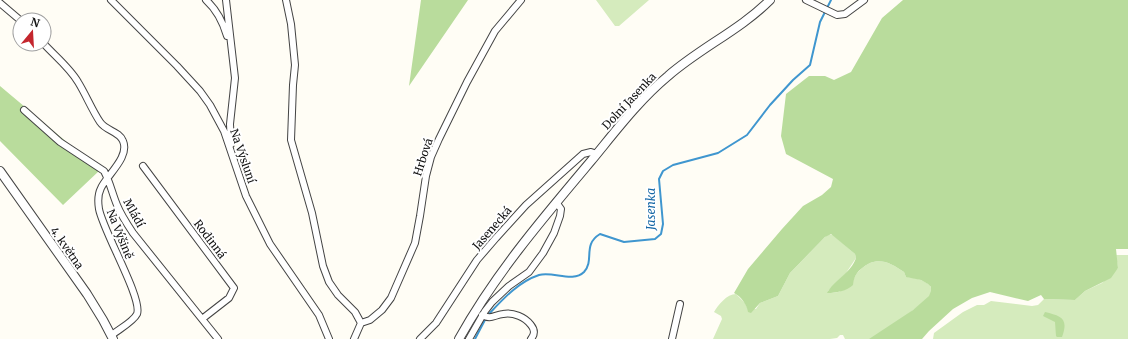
<svg xmlns="http://www.w3.org/2000/svg" width="1128" height="339" viewBox="0 0 1128 339" font-family="Merriweather,serif">
	<rect width="100%" height="100%" fill="#fffdf5"/>
	<path fill="#d5ebbd" d="M596,0H649L619,26H615Z
		M828,234L833,235L855,254L856,258L846,273L828,291C837,296 846,288 853,283C853,277 857,273 861,269C876,255 890,262 904,272L906,277C914,277 939,283 930,296C924,303 879,336 870,339C863,339 852,339 845,339L843,335H840L837,338L830,339H713L722,319L721,316L714,312C718,305 727,294 736,294L745,303L748,309H756L760,303L778,296L790,273Z
		M1116,255H1128V339H933L934,333L963,312L977,305H984L991,301L1032,306L1038,305L1044,299L1075,300L1085,291L1102,283L1118,268Z"/>
	<path fill="#b9dc9c" d="M421,0H468L409,86Z
		M903,0H1128V249H1116L1118,268L1111,278L1085,291L1075,300L1044,299L1041,295L1028,301L990,292L972,298L953,309L929,331L922,339H869L913,310L929,296L931,291V287L928,284L921,280L906,277L904,272C890,262 876,255 861,269C855,274 854,278 853,285C847,291 836,293 827,293C834,280 851,273 856,258L855,254L831,234L825,237L790,273L778,296L760,303L751,313L748,312C747,305 741,296 734,293L748,269L782,229L803,206L822,195L831,187L833,179L786,154L781,136L786,94L809,76H825L834,80L851,72L882,18Z
		M0,86L100,170L63,205L0,141Z
		M1045,312C1061,316 1069,318 1062,337H1057L1056,336L1055,322L1043,316Z"/>
	<g fill="none" stroke-linecap="round" stroke-linejoin="round">
		<path stroke="#3f96cf" stroke-width="2" d="M488,315C503,299 518,282 539,275C553,271 573,283 584,272C595,260 582,245 600,234L624,242L655,239L661,234L663,224L659,179L663,171L673,165L718,153L747,135L770,105L793,80L810,65L820,22L831,0
			M475,339L486,318"/>
		<defs>
			<path id="minor" d="M111,0L177,66L200,91L210,105L224,131L246,196L270,244L319,315L329,339
				M206,0C217,10 223,22 227,36
				M226,0L235,78L230,124L231,144
				M286,0L291,24L295,65L293,85L291,140L312,213L323,266L329,282L338,295L355,312L361,323L354,339
				M806,0L837,15L845,14L864,0
				M0,3L20,20
				M44,44C55,56 70,68 78,82C86,95 92,110 100,122C106,131 119,131 123,141C130,157 107,175 101,188C98,194 98,203 99,209C103,231 143,299 137,314C133,322 119,329 112,335
				M24,110L60,142L104,171C110,182 112,193 117,205C121,215 127,224 133,233L218,339
				M143,166L234,288L229,298L202,319
				M482,315C491,320 494,315 503,314C513,312 525,317 531,325C535,330 535,334 531,339
				M361,323L370,320L382,310L391,298L415,243L420,216L426,176L431,157L439,139L467,82L495,31L521,0
				M420,339L436,323L477,260L496,238L526,205L583,154L591,152L597,154
				M469,339L485,311L492,302L509,286L529,272L543,253L554,233L560,216L561,209L556,202
				M672,339L680,304"/>
			<path id="tertiary" d="M0,171L87,294L103,320L113,339
				M459,339C495,274 543,218 591,161C615,132 638,101 668,76C700,48 740,30 770,0"/>
		</defs>
		<use href="#minor" stroke="#444" stroke-width="8"/>
		<use href="#tertiary" stroke="#444" stroke-width="10"/>
		<use href="#minor" stroke="#fff" stroke-width="6"/>
		<use href="#tertiary" stroke="#fff" stroke-width="8"/>
	</g>
	<g text-anchor="middle" dominant-baseline="central" stroke-width="4" stroke-linejoin="round" paint-order="stroke">
		<g font-size="11" fill="#111" stroke="#fff">
			<text transform="translate(629 101) rotate(-47)">Dolní Jasenka</text>
			<text transform="translate(243 156) rotate(71)">Na Výsluní</text>
			<text transform="translate(423 157) rotate(-72)">Hrbová</text>
			<text transform="translate(134 213) rotate(61)">Mládí</text>
			<text transform="translate(492 228) rotate(-49)">Jasenecká</text>
			<text transform="translate(120 234) rotate(68)">Na Výšině</text>
			<text transform="translate(210 239) rotate(53)">Rodinná</text>
			<text transform="translate(67 248) rotate(55)">4. května</text>
		</g>
		<g font-size="12" font-style="italic" fill="#1768a6" stroke="#fff">
			<text transform="translate(650 209) rotate(-90)">Jasenka</text>
		</g>
	</g>
	<g transform="translate(32 32) rotate(18)"><circle r="19" fill="#ffffff" stroke="#a0a0a0"/>
	<path d="M0-3L7 15L0 10L-7 15Z" fill="#c4262e"/>
	<text y="-6" font-size="11" font-weight="bold" text-anchor="middle" fill="#111111">N</text>
	</g>
</svg>
